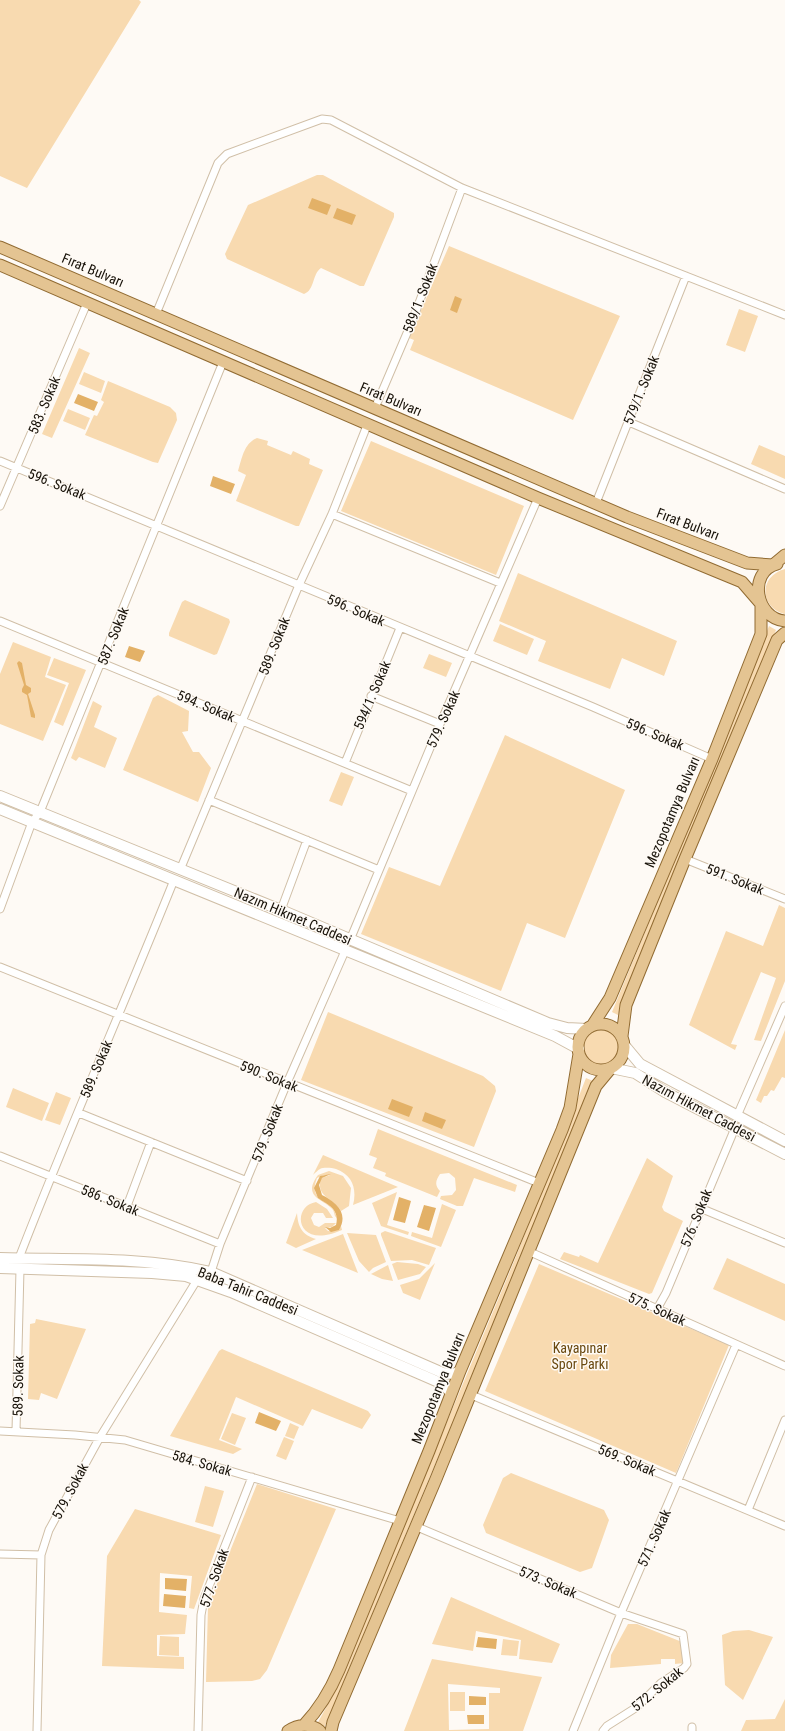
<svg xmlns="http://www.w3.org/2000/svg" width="785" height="1731" viewBox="0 0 785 1731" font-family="'Roboto Condensed',sans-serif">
	<rect width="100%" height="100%" fill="#fefaf5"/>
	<path fill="#f8dab0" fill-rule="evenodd" d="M0,0H139L141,2L27,188L0,176Z
		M317,175H323L394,213V217L364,286H360L321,268C312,274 315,290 304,294L227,259L225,254L248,205Z
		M449,246L620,316L573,420L410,350L414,340L409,338Z
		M739,309L758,316L745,352L726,345Z
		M79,348L90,353L52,438L42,434Z
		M84,372L105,381L101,393L79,384Z
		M108,381L170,407L176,413L177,420L158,463L153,462L85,435L94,415L97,416L104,402L101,400Z
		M68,409L90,418L85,430L63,421Z
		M257,438L268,441L267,445L291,455L293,451L310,459L309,464L323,470L299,526H296L236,501L246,475L238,471C242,458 244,443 257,438Z
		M371,441L524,506L496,575L341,511Z
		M759,445L785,456V479L751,464Z
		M785,569V614H784C759,606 759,576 785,569Z
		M518,573L677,641L664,676L622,658L610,689L538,661L546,641L499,621Z
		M185,600L229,619L230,622L217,654L214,655L169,636V633L182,602Z
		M500,624L534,639L527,655L493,641Z
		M769,626L776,630L629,983L618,1015L612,1012L716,760Z
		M13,642L51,657L45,677L66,685L43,741L0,724V674Z
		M429,654L452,663L446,677L423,668Z
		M54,658L86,670L63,726L54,722L69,683L47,675Z
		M158,695L189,711L188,731L182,732L193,752H199L211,768L198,802L123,770L153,698Z
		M93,701L102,706L94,727L117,738L105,768L79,757L76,761L71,758Z
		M505,735L625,790L565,938L527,923L501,991L361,934L389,867L440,886Z
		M341,772L354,777L342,806L329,801Z
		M779,905L785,908V981L761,1041L754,1040L776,978L761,972L731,1044L737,1045L735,1050L689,1025L726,931L763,946Z
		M328,1012L483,1076L495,1086L496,1091L474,1147L301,1080Z
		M785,1030V1078L782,1077L774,1091L771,1090L767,1096H764L761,1103L756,1100Z
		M583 1048a18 18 0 1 1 36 0a18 18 0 1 1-36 0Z
		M586,1078L593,1081L466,1391L324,1728L317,1724L333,1695L515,1259Z
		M13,1088L49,1103L42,1121L6,1107Z
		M56,1092L71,1098L60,1125L45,1120Z
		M378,1129L517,1185L515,1192L474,1178L463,1206H457L440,1199L441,1196L452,1195L456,1190L455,1178L449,1173L440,1174C436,1180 434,1185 440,1191L437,1197L385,1176L386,1173L373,1168L377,1158L369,1155Z
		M323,1155L398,1187L353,1205C357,1190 353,1175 336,1169C332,1168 324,1167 320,1169C318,1170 315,1173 313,1175Z
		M647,1158L673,1176L662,1207L664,1211L683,1221L652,1293L649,1294L560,1259L564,1252L579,1257L580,1255L598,1263Z
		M329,1171L343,1176L351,1188L349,1206L341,1211C335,1199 317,1198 320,1180L322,1178L330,1175H324L317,1178C307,1204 333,1197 337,1218C334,1216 335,1214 333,1210C325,1199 301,1198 318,1175Z
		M397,1192L387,1225L409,1232L408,1235L381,1226L372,1203Z
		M316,1202L327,1209L333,1218H326L323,1213H314L311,1218L314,1225L319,1227L325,1223H336L332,1227L325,1228L328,1231L339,1230L341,1226L342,1230C295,1251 291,1206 316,1202Z
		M442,1204L456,1210L441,1247L411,1236L412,1232L432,1238Z
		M297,1213C298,1227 302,1235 316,1239L296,1248L286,1243Z
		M385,1231L436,1248L429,1265L412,1260L391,1261L381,1235V1233Z
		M347,1233L376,1235L386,1262L373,1268L369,1272L359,1261Z
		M343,1234L358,1273L302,1250Z
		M727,1258L785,1284V1321L713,1289Z
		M397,1262L418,1264L426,1267L420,1274L398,1280L392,1264Z
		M435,1263L420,1300L403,1293L400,1285L419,1279Z
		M539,1264L729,1345L676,1473L485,1391Z
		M388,1265L393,1281L382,1279L371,1274Z
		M36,1319L86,1329L57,1399L41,1393L39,1400L28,1399L30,1324L35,1323Z
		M222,1349L368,1411L371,1415L362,1429L312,1409L303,1426L236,1397L219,1440L242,1449L233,1454L170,1436L219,1351Z
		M232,1413L246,1418L235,1445L221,1439Z
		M290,1423L299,1427L294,1439L285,1436Z
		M284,1437L294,1441L286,1460L276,1456Z
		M511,1473L604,1510L609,1520L592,1568L580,1572L486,1533L483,1525L503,1478Z
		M257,1484L336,1509L267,1670L260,1679L252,1681L206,1682L208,1606Z
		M205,1486L224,1491L213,1527L195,1522Z
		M135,1509L221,1535L194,1609L189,1608L192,1576L160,1573L159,1612L187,1615L185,1634L157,1635V1656L184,1657V1669L102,1666L107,1556Z
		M451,1597L560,1644L552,1663L519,1659L521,1640L476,1631L473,1651L432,1644Z
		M628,1624H637L682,1642L684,1663L675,1664V1659H661V1664L610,1668L611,1655Z
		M749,1630L773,1637L743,1700L725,1685L722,1635L733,1631Z
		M160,1636L179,1637V1656L159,1655Z
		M503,1639L519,1641L517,1656L501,1655Z
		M432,1659L542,1677L523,1731H404ZM448,1684L500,1688V1693H489V1729L449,1730Z
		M450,1692H465V1711H450Z
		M785,1699V1731H741L746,1720L775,1719Z"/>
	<path fill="#e3b167" d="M312,198L331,205L327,215L308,208Z
		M337,208L356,215L352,225L333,218Z
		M455,296L462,299L457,313L450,310Z
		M78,394L98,402L94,411L74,403Z
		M213,476L235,484L231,494L210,486Z
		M129,646L145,651L140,662L125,657Z
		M19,661L22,663L26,685L31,688V692L28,694L35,715V718L31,717L27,695L22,692V689L24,685L17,663Z
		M392,1099L413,1107L409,1117L388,1109Z
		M425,1112L446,1120L442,1129L422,1121Z
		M331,1174L322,1178L319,1185L322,1195C336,1202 349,1213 339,1230L331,1232L325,1227L330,1228L336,1225C340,1209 328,1205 318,1198L314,1188L320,1176Z
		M399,1197L411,1201L405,1223L393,1220Z
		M424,1205L436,1208L429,1231L417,1227Z
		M259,1412L281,1421L276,1431L255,1423Z
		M165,1578L187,1579L186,1591L165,1589Z
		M164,1594L186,1596L185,1608L163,1606Z
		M478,1637L497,1639L496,1649L476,1647Z
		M469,1696L486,1697V1705H469Z
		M467,1715H484V1724H468Z"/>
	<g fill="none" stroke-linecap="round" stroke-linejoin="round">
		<defs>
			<path id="street" d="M156,314L218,163L227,154L322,119L331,120L462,188L785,315
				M375,408L413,319L462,188
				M629,422L785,489
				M0,461L593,707L712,759
				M596,503L686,276
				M0,506L87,303
				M332,514L500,583
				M0,621L412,791
				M371,696L440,724
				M345,763L400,628
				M209,800L379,870
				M685,859L785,899
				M180,870L299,585L332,514L368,423
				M0,909L32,822L40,812L223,362
				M281,910L307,840
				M350,940L440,724L538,498
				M0,967L539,1183
				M79,1113L247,1181
				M737,1116L785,1006
				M0,1156L220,1244
				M127,1206L151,1142
				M700,1208L785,1243
				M528,1251L785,1366
				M19,1258C68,1131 123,1007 174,880
				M211,1272L220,1244L287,1083L345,951
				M657,1309L666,1293L735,1128
				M469,1394L785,1526
				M0,1431L75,1435L125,1440L400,1521
				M16,1431L20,1269
				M748,1510L785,1420
				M415,1526L621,1613L683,1634L687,1664L684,1668L661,1683L637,1707L607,1726L603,1731
				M0,1554L41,1555
				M692,1727V1731
				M37,1731L41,1555L49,1530L100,1437L197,1280
				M198,1731L201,1615L204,1599L252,1477
				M573,1731L621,1613L736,1345"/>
			<path id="secondary" d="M0,796L281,910L548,1023L567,1028L587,1029
				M0,809L555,1036L579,1049
				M625,1046L640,1064L785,1141
				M611,1068L635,1073L665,1092L785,1154
				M0,1258C70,1260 142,1256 211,1272L443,1373L454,1374L460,1371
				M0,1268L152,1273L186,1276L231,1292L443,1384L451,1393"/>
			<path id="primary" d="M0,247L627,517L747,563L773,565L785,555
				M0,265L538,498L742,582L761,604V634L712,759L610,998L592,1026
				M777,564C747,572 756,619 785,621
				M578 1047a23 23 0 1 1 46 0a23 23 0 1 1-46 0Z
				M622,1036L626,1005L685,859L777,640L785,633
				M304,1725C320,1708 330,1691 339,1670L429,1451L460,1371L562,1130L570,1108L579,1054
				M288,1731C298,1724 310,1723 320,1731
				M331,1731L333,1722L436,1479L596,1086L611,1068"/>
		</defs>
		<use href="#street" stroke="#d0bfa7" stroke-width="9"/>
		<use href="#secondary" stroke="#d0bfa7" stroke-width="12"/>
		<use href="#primary" stroke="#916b32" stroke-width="13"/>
		<use href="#street" stroke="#fff" stroke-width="7"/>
		<use href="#secondary" stroke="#fff" stroke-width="10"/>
		<use href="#primary" stroke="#e4c492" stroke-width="11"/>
	</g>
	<g text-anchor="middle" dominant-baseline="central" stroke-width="3" stroke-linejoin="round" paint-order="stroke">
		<g font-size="14" fill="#171108" stroke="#fefaf5">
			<text transform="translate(93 270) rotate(23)">Fırat Bulvarı</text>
			<text transform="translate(420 298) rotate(-69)">589/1. Sokak</text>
			<text transform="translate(641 390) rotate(-68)">579/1. Sokak</text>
			<text transform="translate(391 399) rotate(23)">Fırat Bulvarı</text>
			<text transform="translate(44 405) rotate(-67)">583. Sokak</text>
			<text transform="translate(57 484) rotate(22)">596. Sokak</text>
			<text transform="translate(688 524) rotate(21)">Fırat Bulvarı</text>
			<text transform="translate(356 610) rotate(23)">596. Sokak</text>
			<text transform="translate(113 636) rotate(-68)">587. Sokak</text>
			<text transform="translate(274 646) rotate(-68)">589. Sokak</text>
			<text transform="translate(372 695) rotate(-67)">594/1. Sokak</text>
			<text transform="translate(206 706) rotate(23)">594. Sokak</text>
			<text transform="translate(443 719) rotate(-66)">579. Sokak</text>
			<text transform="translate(655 734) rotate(23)">596. Sokak</text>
			<text transform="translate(672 812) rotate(-67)">Mezopotamya Bulvarı</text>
			<text transform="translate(735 879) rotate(22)">591. Sokak</text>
			<text transform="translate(293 916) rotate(23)">Nazım Hikmet Caddesi</text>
			<text transform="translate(96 1069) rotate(-67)">589. Sokak</text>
			<text transform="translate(269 1076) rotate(22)">590. Sokak</text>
			<text transform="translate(699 1108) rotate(28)">Nazım Hikmet Caddesi</text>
			<text transform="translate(267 1133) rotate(-68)">579. Sokak</text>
			<text transform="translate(110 1200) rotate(22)">586. Sokak</text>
			<text transform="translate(696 1218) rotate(-68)">576. Sokak</text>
			<text transform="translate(248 1291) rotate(22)">Baba Tahir Caddesi</text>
			<text transform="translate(657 1309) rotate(24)">575. Sokak</text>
			<text transform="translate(18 1386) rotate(-89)">589. Sokak</text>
			<text transform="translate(438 1388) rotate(-68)">Mezopotamya Bulvarı</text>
			<text transform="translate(627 1460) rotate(23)">569. Sokak</text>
			<text transform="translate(202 1463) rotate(16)">584. Sokak</text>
			<text transform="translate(70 1491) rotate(-62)">579. Sokak</text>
			<text transform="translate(654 1538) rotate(-66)">571. Sokak</text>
			<text transform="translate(214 1578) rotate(-71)">577. Sokak</text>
			<text transform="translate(548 1582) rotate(23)">573. Sokak</text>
			<text transform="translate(657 1689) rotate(-39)">572. Sokak</text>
		</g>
		<g font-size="14" fill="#69480e" stroke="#fefaf5">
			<text x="580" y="1348">Kayapınar<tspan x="580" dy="16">Spor Parkı</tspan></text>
		</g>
	</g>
</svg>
